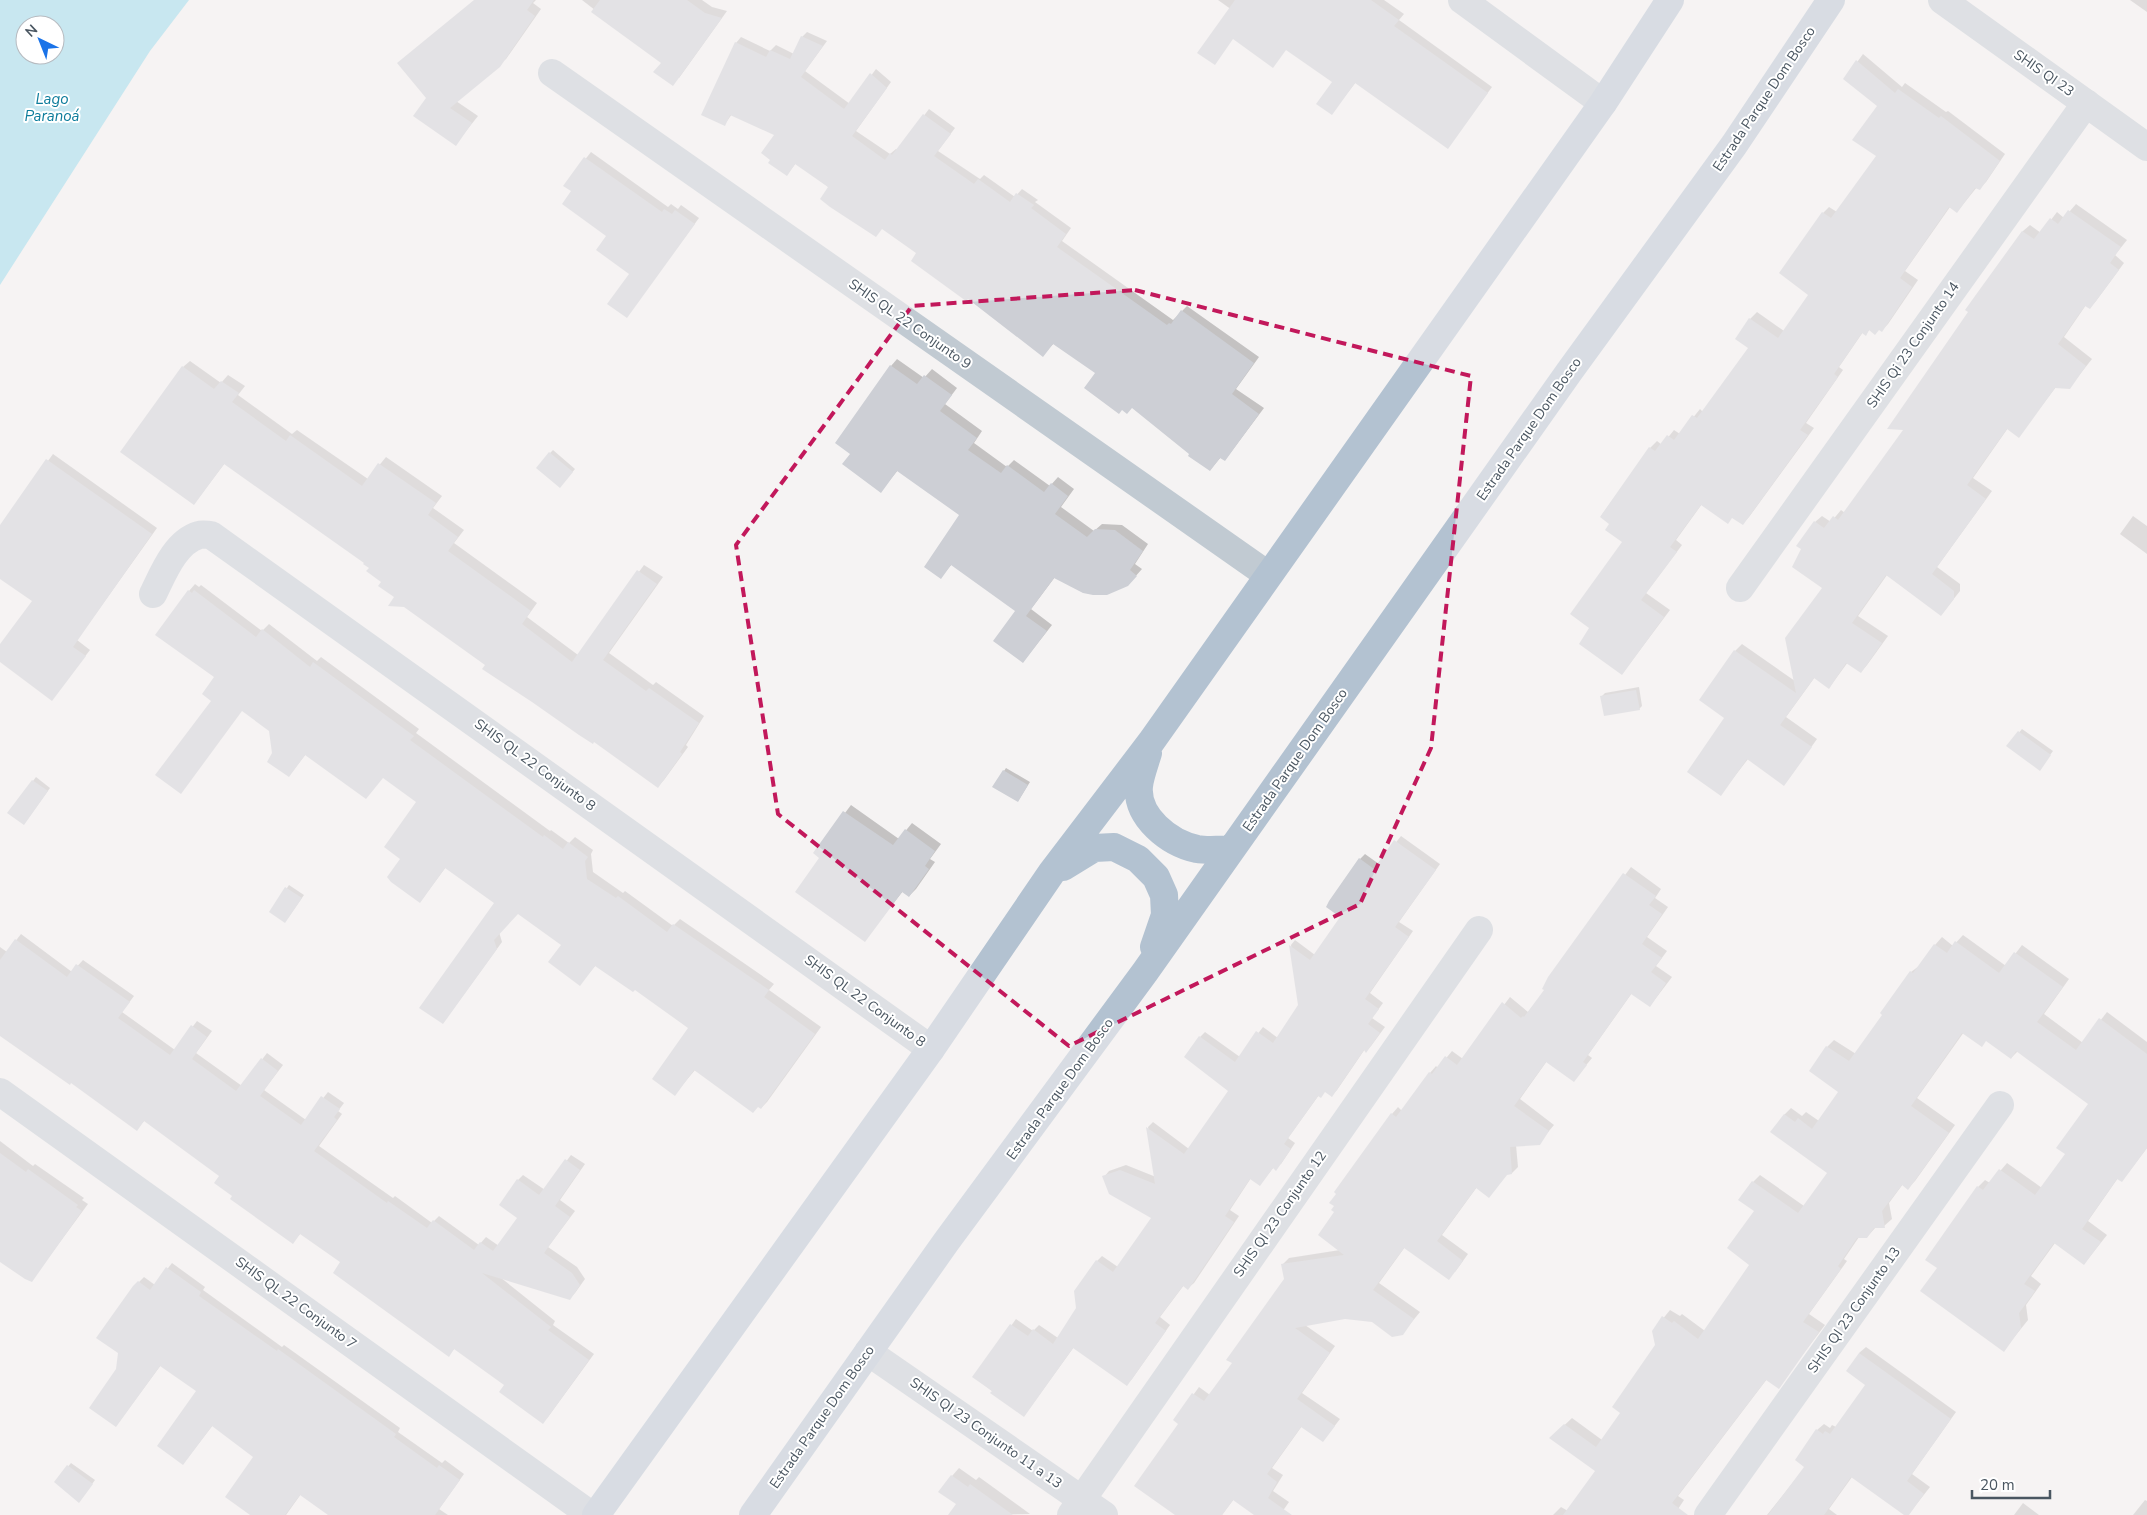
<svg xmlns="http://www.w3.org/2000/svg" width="2147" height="1515" viewBox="0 0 2147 1515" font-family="'Nunito Sans',sans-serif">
	<rect width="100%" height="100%" fill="#f5f3f3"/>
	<path fill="#90daee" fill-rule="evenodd" d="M0,0H189L150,51L0,285ZM25,25H55V55H25Z"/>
	<path fill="#0003" d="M475,0H536L533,3L541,9L506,59L456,101L478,116L455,145L427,98Z
		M582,0H702L712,7L727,11L679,78L662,62Z
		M1218,0H1384L1404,14L1399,20L1492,87L1448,147L1356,82L1332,113L1333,82Z
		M2130,0H2147V12Z
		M807,32L827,41L805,71L850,104L876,69L891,82L856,131L890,154L896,149L898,150L929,109L955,128L938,151L980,179L984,175L1015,197L1022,189L1038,200L1035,202L1071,228L1062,241L1173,320L1187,306L1259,357L1236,389L1264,408L1225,460L1221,457L1210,470L1096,372L1054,343L1043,355L918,253L796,163L787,175L776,135L732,114L725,124L736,43L741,37L770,51L776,45L794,54L802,37Z
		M1863,54L1902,87L1905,83L1946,112L1948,111L2005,154L1986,182L1979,189L1977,187L1957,212L1950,207L1905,271L1918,280L1888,324L1882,330L1870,329L1866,334L1863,332L1839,367L1843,370L1806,423L1814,428L1749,517L1743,523L1733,517L1702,504L1676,540L1682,545L1646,593L1670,610L1622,674L1591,628L1623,542L1611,524L1601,516L1650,448L1657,441L1662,445L1674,430L1680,434L1700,409L1703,412L1750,348L1737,338L1750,319L1757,312L1784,331L1810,295L1823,213L1829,207L1837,212L1877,156L1879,106L1845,79Z
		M591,152L668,207L671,204L678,209L681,205L699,218L627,316L631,273L608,235L572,190L565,185Z
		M2076,204L2127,240L2115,255L2124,263L2096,301L2090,308L2086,305L2064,337L2092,359L2069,388L2056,387L2019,436L2008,428L1973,478L1992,491L1937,567L1960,584V591L1941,615L1887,575L1858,616L1888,636L1867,665L1861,672L1848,662L1829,688L1815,677L1786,717L1817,739L1790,777L1748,759L1721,794L1726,718L1735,651L1742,644L1795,681L1824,588L1815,522L1822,516L1831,522L1841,510L1845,513L1905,429L1970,312L1976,296L2023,231L2030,225L2041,233L2057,212L2064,218Z
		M897,359L924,378L932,369L957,388L945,404L982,431L974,443L1007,467L1014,460L1050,486L1058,477L1074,489L1061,507L1094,531L1102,524L1122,525L1148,544L1135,564L1142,569L1134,578L1055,577L1031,609L1052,625L1023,662L1017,611L952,564L941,577L961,515L898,470L881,491L851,454L891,366Z
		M190,361L221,383L228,375L245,386L238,395L292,434L297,430L368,479L386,457L442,496L433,508L464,530L454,543L537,603L527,617L578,655L644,565L663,577L609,653L653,685L656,682L704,716L686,745L688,747L664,780L658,786L486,665L396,597L365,562L225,463L194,504L183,367Z
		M553,450L575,469L563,483L550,453Z
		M53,454L157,528L77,640L90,650L52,699L0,661V646L33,601L0,577V527Z
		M2133,516L2147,526V554L2120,534Z
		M195,584L199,587L201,585L262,631L269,624L317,661L321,657L419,729L416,733L550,831L551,830L569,843L575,837L593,850L591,854L593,872L623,893L625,891L673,926L680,919L774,984L769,990L821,1027L767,1102L761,1108L695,1070L675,1094L689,1028L635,988L596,965L580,984L563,944L518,913L499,932L502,942L443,1023L495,903L446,867L420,902L402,859L418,802L384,777L306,754L289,776L274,754L270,730L243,710L213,700L215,677L189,591Z
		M1639,687L1642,706L1639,709L1602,696L1605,693Z
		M2022,729L2053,751L2042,766L2008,746Z
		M1006,768L1030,782L1018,801L1004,771Z
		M36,777L50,788L27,820L9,813Z
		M851,805L899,839L912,823L941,844L930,859L935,862L916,889L909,896L903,891L865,940L821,858L815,853Z
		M1401,836L1440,864L1399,922L1413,931L1370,993L1383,1003L1372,1018L1385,1027L1371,1046L1366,1051L1365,1049L1337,1090L1332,1095L1326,1091L1319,1095L1288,1138L1295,1143L1281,1164L1274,1167L1260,1184L1251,1178L1230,1210L1239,1216L1194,1283L1188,1288L1184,1285L1160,1317L1170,1325L1132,1379L1127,1384L1074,1347L1024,1416L974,1377L1016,1319L1033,1331L1039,1325L1058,1338L1078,1308L1076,1291L1097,1261L1102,1256L1118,1267L1153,1218L1104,1177L1109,1171L1126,1165L1156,1177L1148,1127L1153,1122L1189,1149L1230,1091L1200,1037L1205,1032L1240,1057L1263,1027L1278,1038L1299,1005L1291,945L1295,940L1315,955L1342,917L1360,859L1365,854L1379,864Z
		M1631,867L1661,889L1655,898L1668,907L1647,937L1667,951L1656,966L1672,977L1650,1006L1632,993L1588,1055L1592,1058L1574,1080L1547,1061L1520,1099L1554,1125L1539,1143L1516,1145L1518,1167L1512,1173H1508L1489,1196L1477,1187L1442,1235L1468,1254L1455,1272L1405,1247L1379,1283L1420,1312L1402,1334L1373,1321L1345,1318L1305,1325L1335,1346L1302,1393L1340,1419L1323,1441L1302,1426L1272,1468L1283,1475L1273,1491L1289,1502L1280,1515H1256L1234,1499L1222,1515H1177L1180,1424L1175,1420L1199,1387L1210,1395L1234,1363L1285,1279L1283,1264L1289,1258L1340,1250L1336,1212L1392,1114L1398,1107L1402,1111L1430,1073L1436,1066L1438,1068L1452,1051L1463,1059L1510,997L1528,1012L1546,990L1549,978Z
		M289,885L304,895L288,918L271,912Z
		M21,934L72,972L83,960L134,996L122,1012L175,1050L197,1021L212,1031L196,1053L242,1086L267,1053L283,1065L264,1090L306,1120L328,1092L344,1103L338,1111L342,1114L319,1146L393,1198L395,1196L432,1223L439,1216L479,1245L486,1237L499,1246L519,1218L518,1180L523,1175L545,1190L571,1155L585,1164L560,1200L575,1211L548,1247L577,1267L585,1279L575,1293L570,1298L500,1277L555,1321L553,1325L594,1354L548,1417L543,1422L506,1385L455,1348L449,1355L342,1262L301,1233L293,1242L234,1196L221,1176L145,1120L137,1129L0,1026V947L7,952Z
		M1963,935L2006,966L2022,945L2069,979L2044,1014L2083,1043L2107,1012L2147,1042V1148L2128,1173L2121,1180L2118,1178L2088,1221L2107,1235L2084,1264L2055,1243L2031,1276L2041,1284L2026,1305L2028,1320L2004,1350L1938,1268L1978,1187L1985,1180L1990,1183L2007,1163L2042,1188L2066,1154L2090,1103L2018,1051L2011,1058L1987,1040L1964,1032L1917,1098L1955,1125L1915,1181L1908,1188L1903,1184L1889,1203L1892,1219L1884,1226L1876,1227L1867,1237H1859L1844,1259L1847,1261L1809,1314L1825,1325L1778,1387L1767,1379L1678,1496L1684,1500L1674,1515H1553L1561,1507L1568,1511L1597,1470L1551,1438L1572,1418L1602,1440L1622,1413L1657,1346L1653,1331L1670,1310L1680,1316L1682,1314L1705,1331L1751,1265L1756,1210L1740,1200L1753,1182L1760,1175L1804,1206L1829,1173L1784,1115L1791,1108L1802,1116L1806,1112L1819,1121L1840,1092L1810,1071L1827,1047L1834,1040L1856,1054L1884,1015L1881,1013L1911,972L1919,966L1935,945L1942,937L1953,946Z
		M0,1141L33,1166L35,1164L84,1198L82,1200L88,1204L32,1280L0,1260Z
		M172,1263L205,1287L203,1290L282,1347L284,1345L400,1428L398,1432L442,1463L445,1460L464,1474L439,1509L448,1515H331L301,1494L286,1515H254L255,1457L213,1425L183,1464L198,1391L161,1365L116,1426L118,1370L134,1287L144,1277L155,1285Z
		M1866,1347L1956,1412L1912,1474L1930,1487L1908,1515L1852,1477L1829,1509L1837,1515H1767L1806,1466L1797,1460L1817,1430L1824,1424L1830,1428L1832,1425L1836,1427L1867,1384L1859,1353Z
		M71,1463L95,1480L82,1498L55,1482Z
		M959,1468L976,1480L979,1477L1030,1514L950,1515L957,1504L952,1476Z
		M2145,1500L2147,1501V1515H2133Z
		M2023,1503L2039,1515H2014Z"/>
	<path fill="#cdcfd5" d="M474,0H534L527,10L535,16L500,67L450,108L472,123L456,146L413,116L426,98L397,63Z
		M600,0H687L705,13L722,18L673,86L653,72L661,63L591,12Z
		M1235,0H1371L1399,20L1394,26L1488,93L1448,149L1355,83L1332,115L1316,104L1332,82L1286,50L1273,68L1233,39L1215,65L1197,53Z
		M801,36L823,46L801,77L844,109L870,73L887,88L852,136L885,160L890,153L892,155L923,114L951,134L934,156L974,184L978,179L1010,202L1016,193L1034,205L1031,208L1066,234L1057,247L1167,325L1169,323L1171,324L1181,310L1254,363L1232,394L1259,414L1225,461L1220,458L1210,471L1188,456L1189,454L1132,408L1127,414L1122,410L1119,414L1084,388L1095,373L1053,344L1043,357L968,299L966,301L911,261L916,253L882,229L876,237L830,207L820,199L828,187L795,164L787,176L768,163L770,160L761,153L774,135L730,115L725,126L701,115L735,42L766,57L770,50L790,59Z
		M1856,60L1895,93L1898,89L1939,118L1941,116L2000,161L1980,190L1975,188L1957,213L1949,207L1900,278L1912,287L1882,332L1879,330L1875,335L1869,330L1866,336L1862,333L1834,374L1838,377L1800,430L1808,435L1743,525L1732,518L1728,524L1701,505L1670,547L1677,552L1641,600L1664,617L1622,675L1579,644L1589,628L1570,614L1622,542L1605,530L1609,524L1600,517L1649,447L1655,451L1667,435L1674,440L1692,415L1697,418L1748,348L1735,339L1749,318L1778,338L1808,295L1779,273L1822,212L1831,218L1876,156L1852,140L1877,106L1843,79Z
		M584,157L662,212L664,209L672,214L675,210L695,224L627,318L607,304L629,274L596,250L606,236L562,204L571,191L563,186Z
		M2068,210L2121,247L2110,263L2119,270L2090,309L2085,306L2058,344L2086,366L2070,389L2055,388L2019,438L2007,429L1967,485L1986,499L1932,574L1954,591V599L1941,616L1886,575L1852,623L1882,643L1861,673L1846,663L1829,689L1814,678L1780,725L1812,747L1784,786L1747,759L1721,796L1687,772L1724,718L1699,700L1734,650L1796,693L1785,638L1822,588L1792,567L1801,549L1796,546L1814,521L1824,528L1833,516L1838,520L1903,430L1887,429L1968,312L1965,310L1975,296L2022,231L2034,239L2050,218L2058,224Z
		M890,365L917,384L924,375L952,395L940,411L977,438L968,450L1001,473L1007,465L1044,492L1051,483L1068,496L1055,514L1087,537L1095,529L1115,530L1143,551L1130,570L1137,576L1128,586L1107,595H1093L1083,593L1054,578L1026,616L1047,631L1023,663L993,641L1015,611L951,565L941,579L924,567L959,515L897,471L881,493L842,464L850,454L835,443Z
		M182,366L214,389L221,381L239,393L232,402L286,441L290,435L362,486L378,463L436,503L428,515L458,537L448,551L531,611L522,624L572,662L637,570L657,584L603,660L646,691L649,688L699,723L680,752L682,754L658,788L594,742L593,744L579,735L532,702L482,669L485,665L404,607L388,606L394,597L378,586L381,582L366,571L369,568L363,564L364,563L224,464L194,505L120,452Z
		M549,452L573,472L560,488L536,468Z
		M46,459L152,534L73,647L86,656L52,701L0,662V644L32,601L0,579V525Z
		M188,590L192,593L194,590L256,637L262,629L310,667L313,662L414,736L410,740L543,837L544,835L563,849L568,842L588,857L585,861L587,879L616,898L618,896L667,932L673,924L769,990L764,997L815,1034L761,1109L758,1107L753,1113L694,1070L675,1096L652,1079L688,1028L635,990L633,992L595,966L580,986L548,962L561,945L518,914L494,940L497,949L443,1024L419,1008L494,903L445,868L420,903L391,882L387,877L400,859L384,847L416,802L383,778L366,799L305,755L289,777L267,762L272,753L269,731L242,711L181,794L155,775L211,701L202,694L214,677L155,635Z
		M1636,690L1640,710L1604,716L1600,696Z
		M2018,731L2051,755L2040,771L2006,746Z
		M1003,770L1028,785L1018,802L992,787Z
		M32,780L48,791L24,825L7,813Z
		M843,811L893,845L905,829L935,851L925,866L929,869L909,897L902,892L865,942L795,892L819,858L813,853Z
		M1394,840L1436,870L1395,927L1409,937L1365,999L1379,1009L1368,1024L1380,1033L1366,1053L1364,1050L1332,1097L1325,1092L1321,1098L1318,1096L1284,1144L1291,1149L1276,1171L1273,1168L1260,1186L1250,1179L1225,1216L1234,1222L1188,1290L1183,1286L1155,1323L1166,1331L1127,1386L1073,1348L1024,1417L990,1393L992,1391L972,1377L1010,1324L1028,1336L1033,1329L1053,1344L1076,1308L1074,1291L1096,1260L1113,1272L1151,1218L1109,1194L1102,1176L1120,1170L1155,1184L1146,1127L1184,1154L1228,1091L1184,1057L1199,1036L1235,1062L1256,1031L1273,1043L1298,1005L1289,945L1310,960L1340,917L1326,907L1329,901L1359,858L1374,869Z
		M1623,873L1656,896L1649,905L1662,914L1642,944L1662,958L1651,972L1666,983L1650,1007L1631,994L1583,1062L1587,1065L1574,1082L1546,1062L1514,1106L1549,1131L1540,1145L1510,1147L1512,1174L1507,1175L1489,1198L1476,1188L1437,1241L1463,1261L1449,1280L1404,1248L1373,1290L1414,1319L1403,1335L1392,1337L1372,1322L1345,1319L1295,1328L1330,1353L1297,1399L1335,1426L1323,1442L1301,1427L1267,1474L1277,1482L1268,1498L1292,1515H1254L1233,1500L1222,1515H1175L1134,1486L1178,1424L1173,1420L1192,1393L1204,1401L1232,1363L1226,1360L1284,1279L1281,1264L1344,1255L1318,1235L1334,1212L1331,1210L1334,1206L1329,1203L1336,1194L1334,1192L1391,1113L1396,1117L1429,1072L1432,1074L1445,1056L1457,1065L1502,1002L1521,1018L1523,1016L1524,1017L1544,990L1542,989L1548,977Z
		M285,887L302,898L285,923L269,912Z
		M15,939L67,977L76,964L130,1002L118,1018L170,1055L191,1025L207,1037L192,1059L236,1091L261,1058L278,1071L260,1096L301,1125L321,1096L340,1109L334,1117L337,1120L314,1151L387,1203L388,1201L427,1228L433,1220L474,1250L480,1242L493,1251L517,1218L499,1205L517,1179L539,1195L565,1159L580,1170L555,1206L570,1217L544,1253L572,1273L580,1285L570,1300L482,1273L551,1327L548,1330L589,1360L543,1424L499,1392L504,1385L454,1349L449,1357L333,1273L340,1262L300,1234L293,1244L230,1199L232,1196L214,1183L219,1176L144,1121L137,1131L71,1083L70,1085L0,1036V960Z
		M1955,941L1999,973L2014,952L2063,987L2037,1022L2076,1050L2099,1018L2147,1054V1148L2122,1182L2117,1179L2082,1229L2101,1242L2084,1265L2054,1243L2024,1284L2035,1291L2019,1313L2021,1328L2004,1352L1920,1291L1937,1268L1925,1260L1977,1186L1983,1190L1999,1169L2035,1195L2065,1154L2056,1148L2088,1104L2016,1051L2011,1059L1986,1041L1982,1047L1962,1033L1911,1106L1949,1133L1908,1190L1902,1185L1882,1211L1885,1228H1874L1867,1238H1857L1838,1266L1841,1269L1803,1322L1819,1332L1779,1389L1766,1380L1672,1503L1688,1515H1563L1595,1471L1549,1438L1564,1424L1596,1447L1620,1413L1612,1407L1655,1345L1652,1331L1662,1316L1672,1323L1674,1321L1698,1339L1749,1265L1727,1248L1754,1211L1738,1200L1752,1181L1798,1213L1827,1173L1770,1132L1784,1114L1795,1122L1798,1118L1812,1129L1838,1092L1809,1071L1826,1046L1849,1061L1882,1015L1880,1013L1910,971L1913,973L1934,944L1947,953Z
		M0,1153L26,1172L28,1169L78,1205L76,1207L82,1211L32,1282L25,1279L0,1262Z
		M166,1267L201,1292L199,1296L277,1351L278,1349L396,1434L394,1437L437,1468L439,1465L460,1480L435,1515H328L300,1495L285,1515H250L225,1497L253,1457L212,1426L183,1465L157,1446L196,1391L160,1366L116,1427L89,1408L116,1369L118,1353L96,1338L133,1286L138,1281L150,1290Z
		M1859,1353L1951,1419L1907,1481L1924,1494L1909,1515H1904L1851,1477L1824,1515H1768L1804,1467L1795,1460L1816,1429L1823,1434L1825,1431L1830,1434L1865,1385L1846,1371Z
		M67,1465L93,1484L79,1503L54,1482Z
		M951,1475L968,1487L970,1484L1013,1515H948L956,1504L938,1492Z"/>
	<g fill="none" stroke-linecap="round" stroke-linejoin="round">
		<path stroke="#c1cad2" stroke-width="28" d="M1462,0L1603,103
			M552,73L1268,575
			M1740,588L2086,103
			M153,594C163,574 175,542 199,535C202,534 208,535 211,535L931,1049
			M0,1092L591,1515
			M868,1352L1104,1515
			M1071,1515L1479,930
			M1708,1515L2000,1105"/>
		<path stroke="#c1cad2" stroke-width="28" d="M1942,0L2147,147"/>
		<path stroke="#b3c2d1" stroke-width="28" d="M1148,753C1145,763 1140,776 1139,786C1136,817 1169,843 1197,849C1208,851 1220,849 1231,850
			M1063,867L1094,848L1114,847L1138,859L1156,877L1164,895L1165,915L1154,947
			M596,1515L931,1049L1052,872L1151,742L1603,103L1670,0
			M753,1515L946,1242L1145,972L1569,372L1734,145L1831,0"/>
	</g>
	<path d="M0 0H2147V1515H0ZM1135,290L1471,376L1431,748L1360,904L1069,1046L778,814L736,545L912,306Z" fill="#f5f3f3" fill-opacity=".55" fill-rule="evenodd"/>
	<path fill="none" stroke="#c2185b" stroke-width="4" stroke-dasharray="10 6" stroke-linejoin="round" d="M1135,290L1471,376L1431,748L1360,904L1069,1046L778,814L736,545L912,306Z"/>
	<g text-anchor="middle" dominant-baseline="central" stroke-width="4" stroke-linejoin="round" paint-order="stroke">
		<g font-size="14" fill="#4a5661" stroke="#fff">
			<text transform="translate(2044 73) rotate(35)">SHIS QI 23</text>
			<text transform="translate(1764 99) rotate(-56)">Estrada Parque Dom Bosco</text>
			<text transform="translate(910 324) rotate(35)">SHIS QL 22 Conjunto 9</text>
			<text transform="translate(1913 345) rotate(-55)">SHIS Qi 23 Conjunto 14</text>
			<text transform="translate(1529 429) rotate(-55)">Estrada Parque Dom Bosco</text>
			<text transform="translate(1295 760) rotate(-55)">Estrada Parque Dom Bosco</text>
			<text transform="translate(535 765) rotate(36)">SHIS QL 22 Conjunto 8</text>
			<text transform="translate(865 1001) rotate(36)">SHIS QL 22 Conjunto 8</text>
			<text transform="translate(1060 1089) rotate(-54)">Estrada Parque Dom Bosco</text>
			<text transform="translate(1280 1214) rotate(-55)">SHIS QI 23 Conjunto 12</text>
			<text transform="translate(296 1303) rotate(36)">SHIS QL 22 Conjunto 7</text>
			<text transform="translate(1854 1310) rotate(-55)">SHIS QI 23 Conjunto 13</text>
			<text transform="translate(822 1417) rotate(-55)">Estrada Parque Dom Bosco</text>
			<text transform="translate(986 1433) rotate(35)">SHIS QI 23 Conjunto 11 a 13</text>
		</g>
		<g font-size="15" font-style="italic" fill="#0c7c9b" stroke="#fff">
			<text x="52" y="99">Lago<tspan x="52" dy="17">Paranoá</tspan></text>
		</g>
	</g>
	<g transform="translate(40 40) rotate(317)"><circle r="24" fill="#ffffff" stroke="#b7bbc0"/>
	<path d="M0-4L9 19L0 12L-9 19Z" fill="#1a73e8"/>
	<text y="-8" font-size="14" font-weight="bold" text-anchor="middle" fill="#4a5661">N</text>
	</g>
	<path d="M1972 1490v8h78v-8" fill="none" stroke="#4a5661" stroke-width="2.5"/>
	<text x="1980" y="1490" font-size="15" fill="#4a5661" stroke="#ffffff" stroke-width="4" paint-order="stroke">20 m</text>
</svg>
